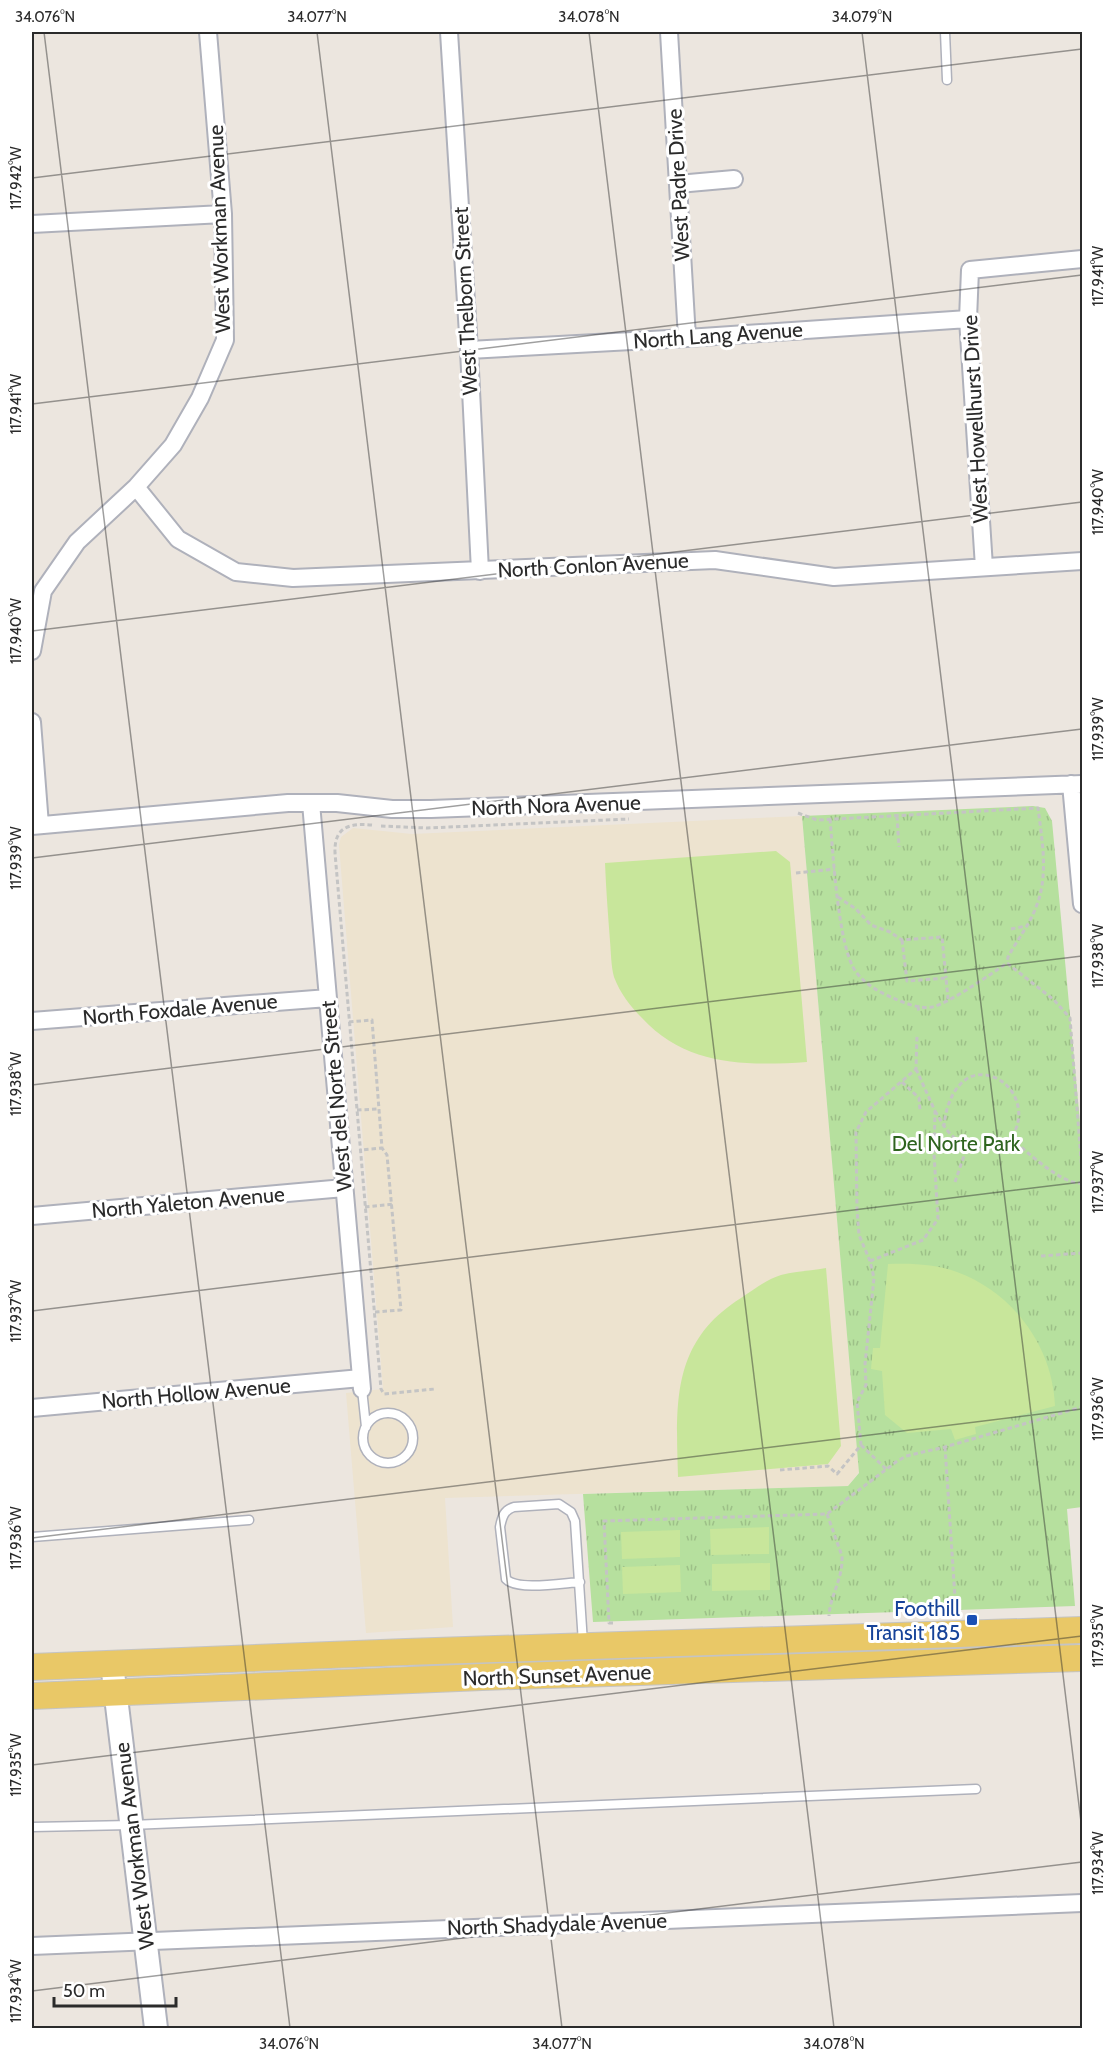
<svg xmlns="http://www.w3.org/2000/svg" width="1114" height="2060" viewBox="0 0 1114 2060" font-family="Cabin,sans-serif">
	<defs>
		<pattern id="park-tufts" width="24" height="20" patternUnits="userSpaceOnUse" patternTransform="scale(1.5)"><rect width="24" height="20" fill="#b6e09e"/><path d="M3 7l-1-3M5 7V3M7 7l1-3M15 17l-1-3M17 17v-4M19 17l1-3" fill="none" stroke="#9dc088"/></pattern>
	</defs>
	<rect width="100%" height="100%" fill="#ece6df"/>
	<path fill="#ede3cf" d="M802,816L859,1472L848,1486L445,1498L453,1627L366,1633L346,1393L383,1389L339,845L341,837L353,828L412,834Z"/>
	<path fill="url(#park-tufts)" d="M1033,806L1045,808L1052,821L1082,1144V1507L1067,1509L1075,1606L593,1622L583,1494L848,1486L859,1473L802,816Z"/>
	<path fill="#c8e69b" d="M776,851L790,862L807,1062C746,1066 686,1066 642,1018C630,1006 620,993 614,977C611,966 611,952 610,941C608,915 606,889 605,863Z
		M888,1264C911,1263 935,1264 957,1272C1012,1292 1053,1346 1055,1406L975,1427L976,1434L955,1440L951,1429L907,1433L885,1415L882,1371L871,1369L873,1348H880Z
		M826,1268L841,1446L828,1464L678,1477C676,1403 671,1342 741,1298C753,1290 767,1279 781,1275C795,1271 811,1271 826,1268Z
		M769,1527V1554L711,1555L710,1529Z
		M680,1530V1557L622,1559L621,1532Z
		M770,1563V1590L712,1591V1564Z
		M680,1565L681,1592L623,1594L622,1567Z"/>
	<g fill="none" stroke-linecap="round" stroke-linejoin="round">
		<defs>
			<path id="lane" d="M945,32L947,80
				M362,1389L366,1427
				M363 1438a25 25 0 1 1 50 0a25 25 0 1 1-50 0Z
				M32,1537L249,1520
				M580,1582C563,1583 517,1591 506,1579L500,1527C502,1517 504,1510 514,1507L559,1504L571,1512L575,1521L583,1643
				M32,1827L131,1825L976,1789"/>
			<path id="street" d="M449,32L469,350L480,571
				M669,32L687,338
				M678,184L734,179
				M32,224L223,214
				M469,350L687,338L968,319
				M136,487L178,539L236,572L293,578L715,560L834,577L1082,561
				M984,567L968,319L970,270L1082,259
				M32,651L43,591L77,542L136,487L173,445L200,398L225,340L223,214L208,32
				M32,722L40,825
				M1071,784L1082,904
				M311,803L362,1389
				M32,826L288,803H337L392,809H431L1082,784
				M32,1021L328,998
				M32,1216L344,1188
				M32,1408L361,1378
				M32,1946L1082,1903"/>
			<path id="secondary" d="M112,1664L156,2028"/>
			<path id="primary" d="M32,1667L406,1652L1082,1630
				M32,1696L482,1677L1082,1658"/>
		</defs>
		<use href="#lane" stroke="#afb1bb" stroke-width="11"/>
		<use href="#street" stroke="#afb1bb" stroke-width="20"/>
		<use href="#secondary" stroke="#afb1bb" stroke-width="26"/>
		<use href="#primary" stroke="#c4c4c4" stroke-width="28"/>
		<path stroke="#c4c4c4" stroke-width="3" stroke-dasharray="4.5 3" stroke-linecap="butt" d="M798,813L817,820L1038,808C1042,840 1049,876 1036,907C1030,924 1017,940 1008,957L1007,963
			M897,816L899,847
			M830,819C833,852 838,948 856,972C865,984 879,992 893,998C904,1003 919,1009 932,1007C948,1004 991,974 1007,963L1054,1000L1070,1018L1082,1172
			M372,825C349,823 334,827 335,853L381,1389L384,1394L435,1389
			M381,826L427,828L629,819
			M796,873L835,869
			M838,897L856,909L871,925L890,932L902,940L942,937L946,978
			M1011,929L1026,926
			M902,940L907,981L946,978L948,999
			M918,1006L919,1013
			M349,1022L372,1020L382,1148L360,1150
			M902,1082L919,1098L920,1110
			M357,1110L379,1109
			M935,1111C939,1117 942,1124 947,1130C961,1149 993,1159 1010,1138C1026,1120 1019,1090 998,1079C963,1062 946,1099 944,1126
			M1010,1138C1027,1151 1061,1185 1082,1183
			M955,1182L967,1147
			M365,1207L394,1204
			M1041,1256L1082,1253
			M870,1261L923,1240L938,1219L934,1154L935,1111L916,1069
			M375,1312L401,1310L387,1155L382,1148
			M861,1445L886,1469
			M945,1447L956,1613
			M780,1470L828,1466L837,1474L861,1445L857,1402L866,1385L865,1364L874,1278L870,1261L859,1235L857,1210L856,1132L866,1112L916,1069L917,1035
			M827,1514L842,1556C843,1580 830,1595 829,1616
			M613,1623H609L604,1521L827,1514L896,1462L906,1456L945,1447L1082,1407"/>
		<use href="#lane" stroke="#fff" stroke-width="8"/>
		<use href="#street" stroke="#fff" stroke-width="16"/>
		<use href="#secondary" stroke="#fff" stroke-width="22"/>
		<use href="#primary" stroke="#e9c867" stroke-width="26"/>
	</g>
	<path fill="none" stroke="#2b2b2b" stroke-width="1.5" stroke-opacity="0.45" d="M44,32L290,2028M317,32L562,2028M589,32L834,2028M862,32L1082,1830M32,178L1082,49M32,404L1082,275M32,631L1082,502M32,858L1082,729M32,1085L1082,956M32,1311L1082,1182M32,1538L1082,1409M32,1765L1082,1636M32,1991L1082,1862"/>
	<rect fill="#1a4fb4" stroke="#fff" stroke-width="2" x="966" y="1614" width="12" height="12" rx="3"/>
	<g text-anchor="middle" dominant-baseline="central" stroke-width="6" stroke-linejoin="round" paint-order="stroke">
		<g font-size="21" fill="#2b2b2b" stroke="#fff">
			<text transform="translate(678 185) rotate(-93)">West Padre Drive</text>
			<text transform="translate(219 229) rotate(-92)">West Workman Avenue</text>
			<text transform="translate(465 301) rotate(-93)">West Thelborn Street</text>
			<text transform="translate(718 335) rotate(-4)">North Lang Avenue</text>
			<text transform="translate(975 419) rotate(-93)">West Howellhurst Drive</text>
			<text transform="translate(593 565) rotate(-3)">North Conlon Avenue</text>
			<text transform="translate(556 805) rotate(-2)">North Nora Avenue</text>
			<text transform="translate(180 1009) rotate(-5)">North Foxdale Avenue</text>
			<text transform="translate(336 1096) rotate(-95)">West del Norte Street</text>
			<text transform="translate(188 1202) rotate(-5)">North Yaleton Avenue</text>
			<text transform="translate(196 1393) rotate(-5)">North Hollow Avenue</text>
			<text transform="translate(557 1675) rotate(-2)">North Sunset Avenue</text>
			<text transform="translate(134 1846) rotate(-97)">West Workman Avenue</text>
			<text transform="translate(557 1924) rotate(-2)">North Shadydale Avenue</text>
		</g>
		<g font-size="21" fill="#2f651f" stroke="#fff">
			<text x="956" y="1143">Del Norte Park</text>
		</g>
		<g font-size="21" fill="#164399" stroke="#fff" text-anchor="end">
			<text x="960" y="1608">Foothill<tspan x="960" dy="24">Transit 185</tspan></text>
		</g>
	</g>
	<rect width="1114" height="2060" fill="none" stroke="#ffffff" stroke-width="66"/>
	<path d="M54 1997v9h122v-9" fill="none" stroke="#2b2b2b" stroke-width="3"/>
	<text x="63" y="1997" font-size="18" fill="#2b2b2b" stroke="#ffffff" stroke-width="4.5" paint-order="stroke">50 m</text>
	<rect x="33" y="33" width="1048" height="1994" fill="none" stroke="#2b2b2b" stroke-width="2"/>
	<g font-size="15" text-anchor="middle" fill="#2b2b2b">
		<text x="45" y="22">34.076°N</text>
		<text x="317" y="22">34.077°N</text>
		<text x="589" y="22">34.078°N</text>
		<text x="862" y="22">34.079°N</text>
		<text transform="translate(16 178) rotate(-90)" y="5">117.942°W</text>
		<text transform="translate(1098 276) rotate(-90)" y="5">117.941°W</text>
		<text transform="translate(16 404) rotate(-90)" y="5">117.941°W</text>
		<text transform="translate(1098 502) rotate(-90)" y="5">117.940°W</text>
		<text transform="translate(16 631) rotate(-90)" y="5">117.940°W</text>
		<text transform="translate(1098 729) rotate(-90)" y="5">117.939°W</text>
		<text transform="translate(16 858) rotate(-90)" y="5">117.939°W</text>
		<text transform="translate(1098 956) rotate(-90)" y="5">117.938°W</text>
		<text transform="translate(16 1084) rotate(-90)" y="5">117.938°W</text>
		<text transform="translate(1098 1182) rotate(-90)" y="5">117.937°W</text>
		<text transform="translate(16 1311) rotate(-90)" y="5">117.937°W</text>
		<text transform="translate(1098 1409) rotate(-90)" y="5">117.936°W</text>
		<text transform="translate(16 1538) rotate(-90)" y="5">117.936°W</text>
		<text transform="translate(1098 1636) rotate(-90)" y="5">117.935°W</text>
		<text transform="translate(16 1765) rotate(-90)" y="5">117.935°W</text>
		<text transform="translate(1098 1863) rotate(-90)" y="5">117.934°W</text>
		<text transform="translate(16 1991) rotate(-90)" y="5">117.934°W</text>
		<text x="289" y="2049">34.076°N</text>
		<text x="562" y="2049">34.077°N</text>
		<text x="834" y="2049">34.078°N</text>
	</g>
</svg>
